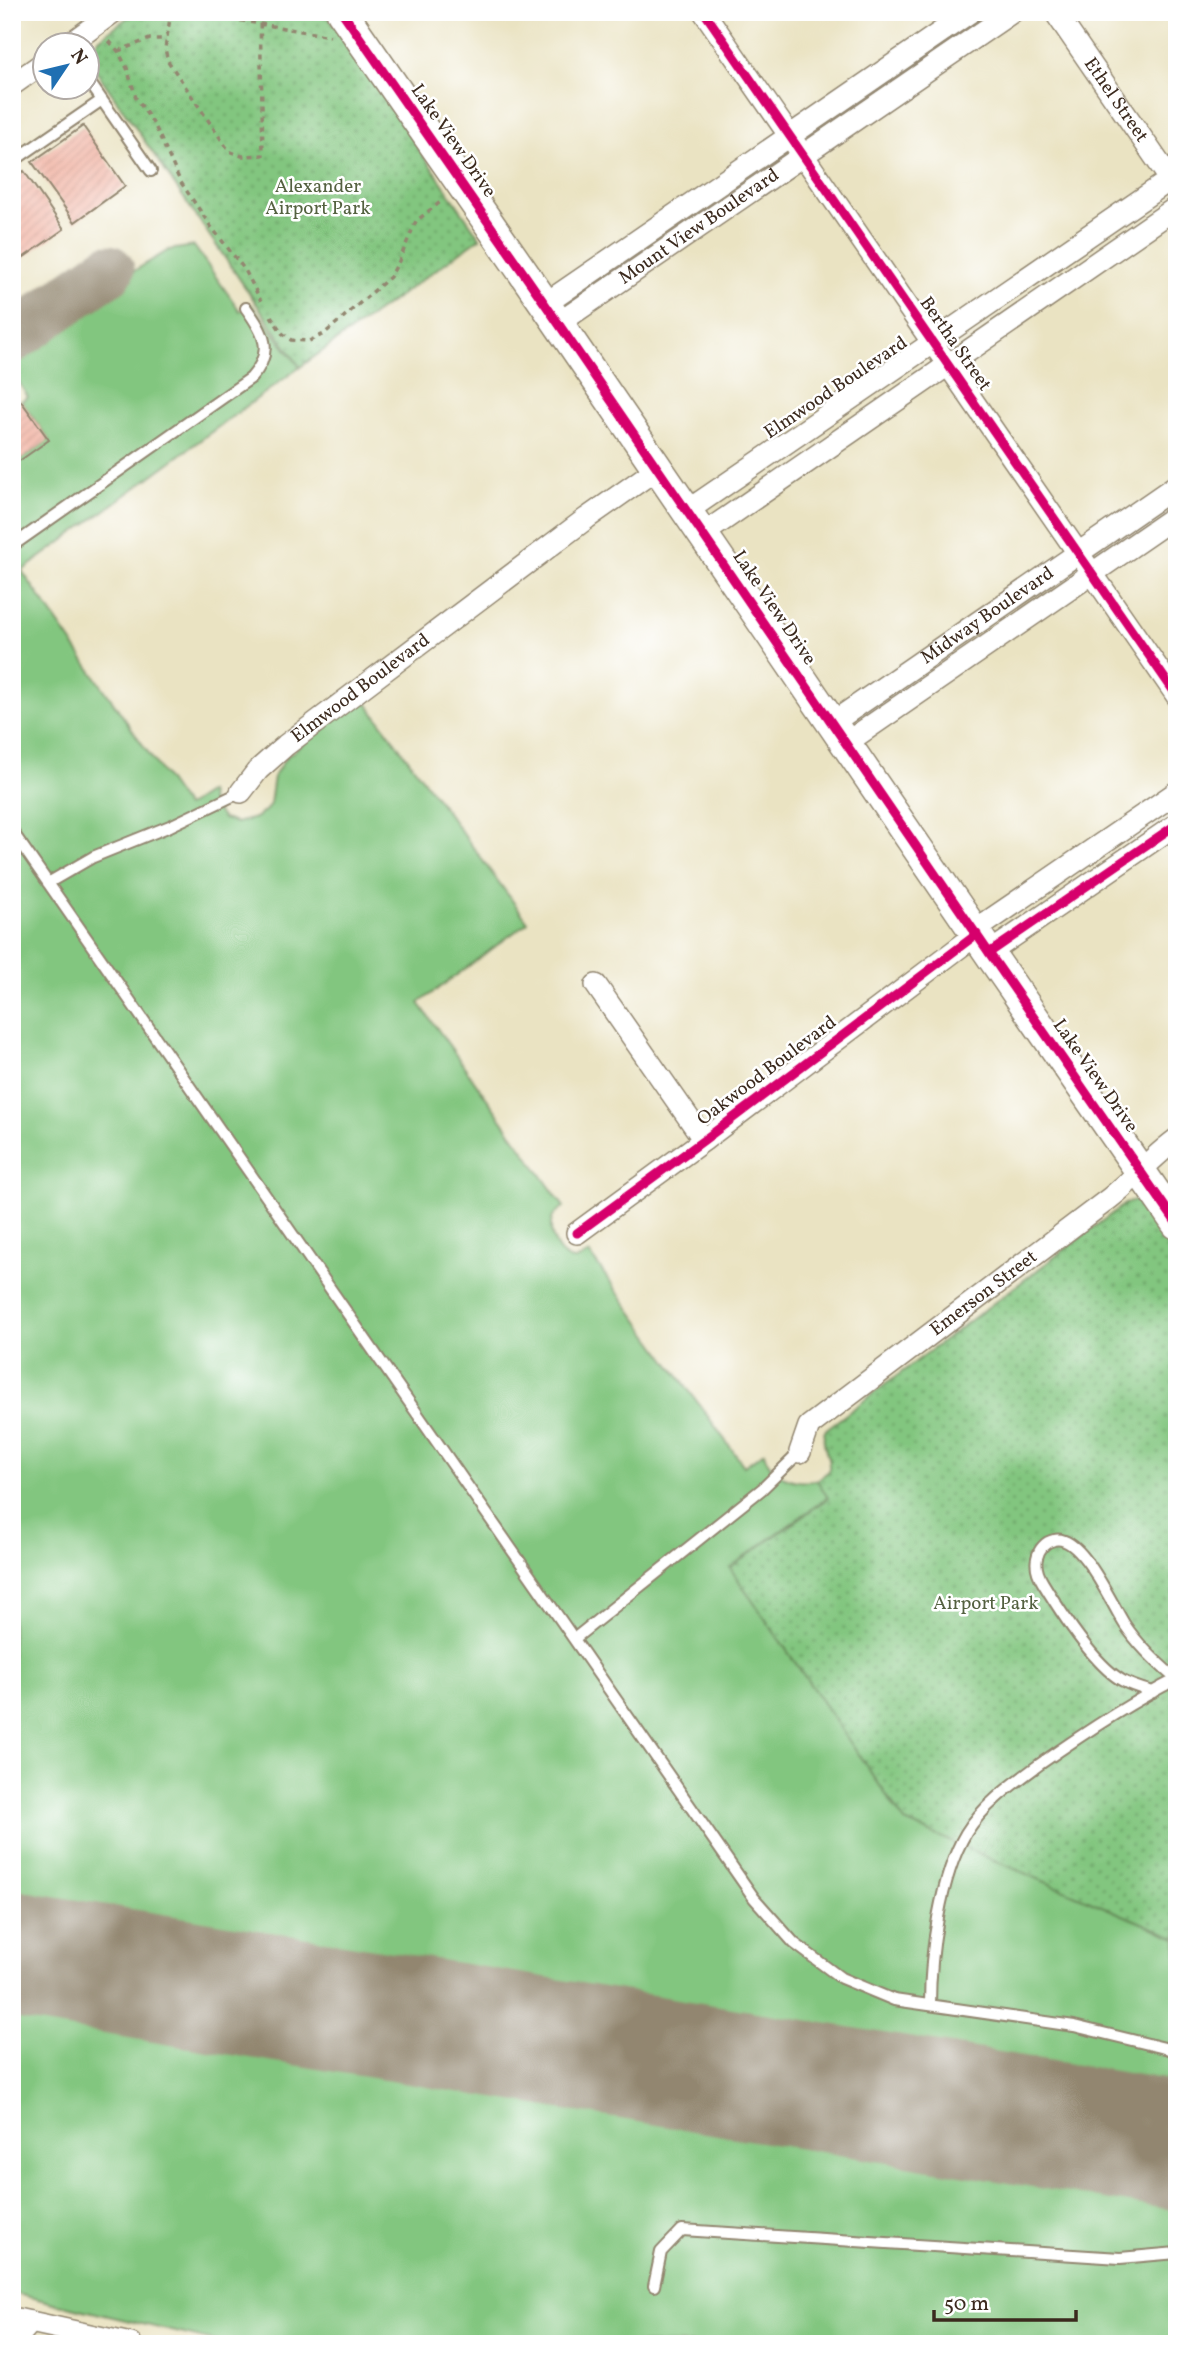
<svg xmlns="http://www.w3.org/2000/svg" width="1189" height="2356" viewBox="0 0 1189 2356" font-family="Vollkorn,serif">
	<defs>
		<pattern id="park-dots" width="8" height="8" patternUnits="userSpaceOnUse" patternTransform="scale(1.75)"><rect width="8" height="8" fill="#82c67f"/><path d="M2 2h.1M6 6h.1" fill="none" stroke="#6ca167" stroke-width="1.8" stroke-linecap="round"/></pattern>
		<pattern id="building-hatch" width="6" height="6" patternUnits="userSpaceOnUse" patternTransform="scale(1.75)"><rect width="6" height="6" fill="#f1b2a2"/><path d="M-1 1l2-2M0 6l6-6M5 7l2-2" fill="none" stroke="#d0998b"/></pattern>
	</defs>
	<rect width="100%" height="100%" fill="#fff"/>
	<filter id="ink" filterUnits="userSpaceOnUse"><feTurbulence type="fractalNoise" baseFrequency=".0143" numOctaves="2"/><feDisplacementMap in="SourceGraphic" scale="14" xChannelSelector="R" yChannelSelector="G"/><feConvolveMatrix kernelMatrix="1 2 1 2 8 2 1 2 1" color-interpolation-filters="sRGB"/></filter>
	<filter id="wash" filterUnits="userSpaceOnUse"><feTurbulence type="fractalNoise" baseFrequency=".00686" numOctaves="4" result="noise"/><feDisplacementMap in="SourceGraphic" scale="28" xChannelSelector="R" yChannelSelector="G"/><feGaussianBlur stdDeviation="1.57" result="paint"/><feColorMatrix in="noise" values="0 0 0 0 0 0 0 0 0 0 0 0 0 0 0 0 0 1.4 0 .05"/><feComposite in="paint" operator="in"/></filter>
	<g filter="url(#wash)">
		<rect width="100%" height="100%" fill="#eae3c2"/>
		<path fill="#82c67f" stroke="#5e784e" stroke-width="2" d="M194,246L240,311L251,304L300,367L22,571L186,807L209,792L211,803L223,819L236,823L255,818L266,810L270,804L274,776L286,757L363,698L528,922L419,1003L564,1207C559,1210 554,1214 552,1219C548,1232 558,1259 574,1260C580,1260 584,1256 589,1253L744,1466L764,1452C770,1476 794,1485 817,1480L828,1497L731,1567L905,1822L1177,1938V2112L12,1915V496L21,490L12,471V466L49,440L21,401L28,397L12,372V358L117,281L169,250Z
			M12,2000L1177,2191V2344H226L12,2293Z"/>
		<path fill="url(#park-dots)" stroke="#5e784e" stroke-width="2" d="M135,12H325L480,238L300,367L91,63L96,59L93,49L98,40L104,35Z
			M1135,1200L1148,1209L1177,1250V1938L905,1822L730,1568L828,1498L817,1480L829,1471C831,1456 820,1444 825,1430L1125,1204Z"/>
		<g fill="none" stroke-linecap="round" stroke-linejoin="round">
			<path stroke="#928670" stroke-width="51" d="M12,338L109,270"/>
			<path stroke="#928670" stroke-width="128" d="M12,1954L1177,2146"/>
		</g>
		<g id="blocks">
			<path fill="url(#building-hatch)" d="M83,126L125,186L75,222L32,162Z
				M24,171L64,229L14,264L12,179Z
				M21,401L49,440L12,466V407Z"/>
		</g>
	</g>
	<g filter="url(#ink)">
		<use href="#blocks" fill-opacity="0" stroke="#928670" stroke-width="2"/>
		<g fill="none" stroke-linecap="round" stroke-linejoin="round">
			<defs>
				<path id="lane" d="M88,80L151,171
					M12,162L102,100
					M12,546L251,378C275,351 264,333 246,308
					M12,831L754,1898L794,1943L841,1978L894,2000L1074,2026L1177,2051
					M48,883L93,857L170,826L241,792
					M574,1639L762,1489L800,1452
					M1153,1692C1143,1689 1132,1686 1123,1681C1095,1666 1060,1611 1043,1583C1038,1575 1035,1567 1037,1558C1039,1549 1045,1542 1054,1540C1081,1533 1112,1605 1125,1625C1139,1646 1157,1663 1176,1679
					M930,2005C930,1954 940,1877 966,1833C984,1804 1013,1784 1040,1764C1084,1733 1129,1703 1177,1679
					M654,2286L661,2252L682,2230L1120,2258L1177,2253"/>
				<g id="street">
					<path d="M704,12L1177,696"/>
					<path id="s1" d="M1055,12L1177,189"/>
					<path d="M67,46L113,12"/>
					<path d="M12,85L46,61"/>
					<path d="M545,304L970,12"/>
					<path id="s2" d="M559,323L1012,12"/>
					<path d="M687,511L1177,175"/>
					<path d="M703,534L1177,207"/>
					<path id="s3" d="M832,723L1177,485"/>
					<path d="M846,743L1177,515"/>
					<path id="s4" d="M241,792L258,770L286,745L587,518L658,468"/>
					<path d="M974,931L1177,792"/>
					<path d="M989,953L1177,824"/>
					<path d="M596,985L704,1140"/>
					<path d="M577,1233L704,1140L977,934"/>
					<path id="s5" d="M800,1452L809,1426L1110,1198C1134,1179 1152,1157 1177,1139"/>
					<path d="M12,2318L131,2344"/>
					<path d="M12,2344L31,2322"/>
				</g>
				<path id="secondary" d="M342,12L545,304L994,960L1177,1224"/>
			</defs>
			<use href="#lane" stroke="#928670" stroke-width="14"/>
			<use href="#street" stroke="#928670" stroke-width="24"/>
			<use href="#secondary" stroke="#928670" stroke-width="33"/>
			<path stroke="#928670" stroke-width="3.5" stroke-dasharray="5 5" stroke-linecap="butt" d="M171,12L165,49L168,61L229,151L242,156L263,155L260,12
				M191,12L330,36
				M109,41L118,51L127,68L136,98L155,126L180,181L209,224L245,270L261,301
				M118,51L150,39H166
				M271,316L282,333L291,340L309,341L324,334L390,277L399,261L416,221L443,200"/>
			<use href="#lane" stroke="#fff" stroke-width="10"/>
			<use href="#street" stroke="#fff" stroke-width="21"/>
			<use href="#secondary" stroke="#fff" stroke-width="30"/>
			<defs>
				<path id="cycleway" d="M342,12L545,304L994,960L1177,1224
					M704,12L1177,696
					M989,953L1177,824
					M577,1233L704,1140L977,934"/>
			</defs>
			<use href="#cycleway" stroke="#fff" stroke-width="13"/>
			<use href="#cycleway" stroke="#d6006c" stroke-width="9"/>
		</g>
	</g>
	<g text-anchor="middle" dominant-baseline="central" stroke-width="5" stroke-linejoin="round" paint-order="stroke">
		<g font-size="19" fill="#3b2a1e" stroke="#fff">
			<text stroke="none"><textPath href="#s1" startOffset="107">Ethel Street</textPath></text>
			<text transform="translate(453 141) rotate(55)">Lake View Drive</text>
			<text stroke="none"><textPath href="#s2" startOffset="170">Mount View Boulevard</textPath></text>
			<text transform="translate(955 344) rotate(55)">Bertha Street</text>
			<text transform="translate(836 388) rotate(-34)">Elmwood Boulevard</text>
			<text transform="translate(774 608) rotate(56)">Lake View Drive</text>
			<text stroke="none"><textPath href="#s3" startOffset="189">Midway Boulevard</textPath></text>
			<text stroke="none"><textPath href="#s4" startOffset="159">Elmwood Boulevard</textPath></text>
			<text transform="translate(767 1071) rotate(-37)">Oakwood Boulevard</text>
			<text transform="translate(1095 1076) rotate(55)">Lake View Drive</text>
			<text stroke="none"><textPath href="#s5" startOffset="247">Emerson Street</textPath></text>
		</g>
		<g font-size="19" fill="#546140" stroke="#fff">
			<text x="318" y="187">Alexander<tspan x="318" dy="22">Airport Park</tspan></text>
			<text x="986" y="1604">Airport Park</text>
		</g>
	</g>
	<rect width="1189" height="2356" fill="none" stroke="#fff" stroke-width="42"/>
	<g transform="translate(66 66) rotate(55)"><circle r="33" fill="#ffffff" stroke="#b1aaa5" stroke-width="2"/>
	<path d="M0-5L12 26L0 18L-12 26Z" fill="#1f6fb2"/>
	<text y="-10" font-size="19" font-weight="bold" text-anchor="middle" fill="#3b2a1e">N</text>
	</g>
	<path d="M934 2310v10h142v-10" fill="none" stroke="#3b2a1e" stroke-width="3.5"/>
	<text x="944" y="2310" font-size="21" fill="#3b2a1e" stroke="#ffffff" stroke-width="5" paint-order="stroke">50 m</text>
</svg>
